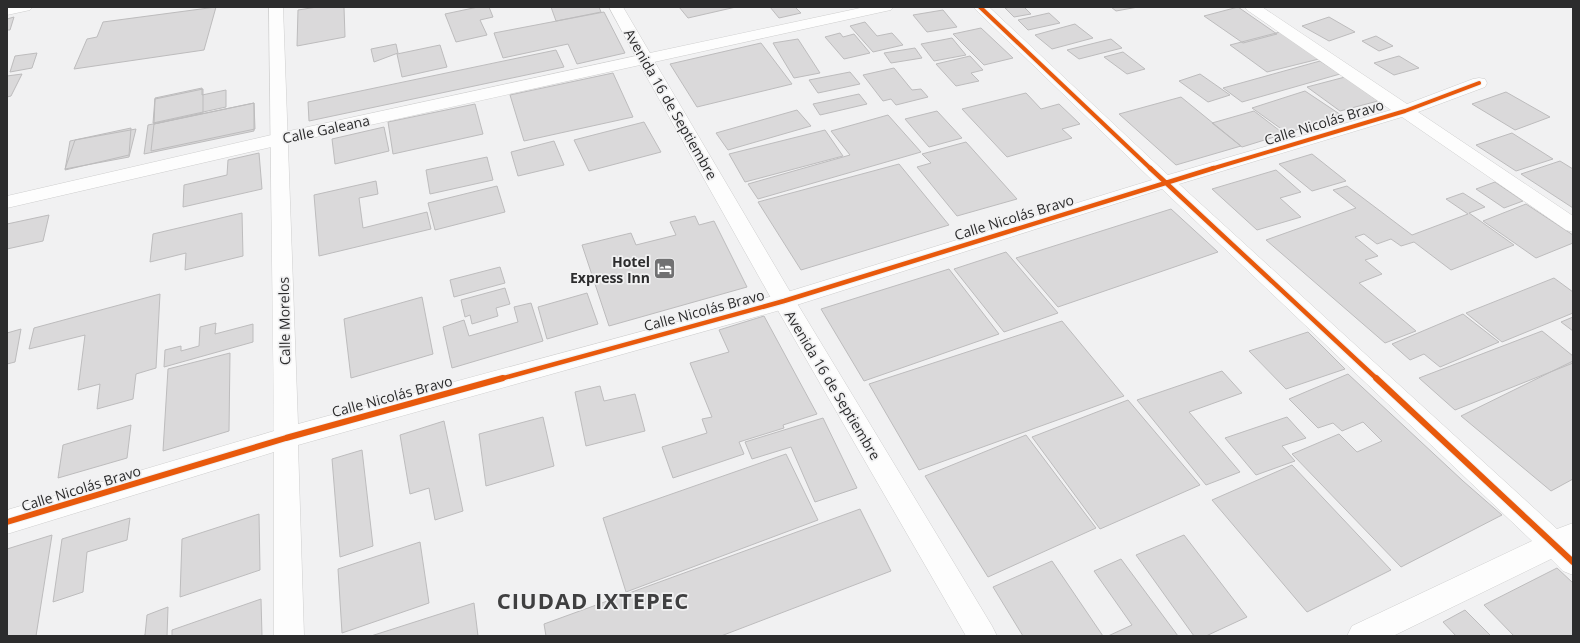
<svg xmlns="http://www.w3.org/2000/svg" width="1580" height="643" viewBox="0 0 1580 643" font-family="'Open Sans',sans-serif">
	<rect width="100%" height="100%" fill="#f1f1f2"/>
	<path fill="#dad9da" stroke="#bdbcbd" d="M216,7L204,50L74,69L87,39L97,37L103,22Z
		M317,7H344L345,37L297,46L298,10Z
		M478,7H489L493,17L480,20L487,35L456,42L445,14Z
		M551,7H599L601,12L556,21Z
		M679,7H736L688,18Z
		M770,7H795L801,13L779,18Z
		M1012,7H1024L1031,14L1014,17L1005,8Z
		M1111,7H1138L1116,11Z
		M1238,7L1277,34L1243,43L1204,16Z
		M943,10L957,27L927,32L913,15Z
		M604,12L625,53L577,64L568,44L503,58L494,33Z
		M1049,13L1060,23L1028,30L1018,20Z
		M14,17L10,30H7V19Z
		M1329,17L1355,32L1329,41L1302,26Z
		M865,22L877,36L892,33L903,45L873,52L850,26Z
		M1075,24L1093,38L1052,49L1035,35Z
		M981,28L1013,58L984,65L953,34Z
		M1280,32L1319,59L1267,72L1230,45Z
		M840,33L843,37L854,34L870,53L844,59L825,37Z
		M1376,36L1393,46L1379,51L1362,41Z
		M952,38L966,55L934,61L921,44Z
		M798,39L820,73L794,78L773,43Z
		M1111,39L1122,48L1079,59L1067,50Z
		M761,43L792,84L697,107L670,64Z
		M396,44L398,53L374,62L371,49Z
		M440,45L447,67L402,77L397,54Z
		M915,48L922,58L891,63L884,53Z
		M556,50L564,67L309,121L308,102Z
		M1123,52L1145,69L1127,74L1104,57Z
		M37,53L32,68L10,72L15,56Z
		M970,56L983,70L971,73L979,81L956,86L936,64Z
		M1399,56L1419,68L1394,75L1374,63Z
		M1320,61L1340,74L1242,102L1223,88Z
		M894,68L912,90L921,89L928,97L896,105L891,99L883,101L863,75Z
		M850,72L860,84L818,93L809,80Z
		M613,73L633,117L524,141L510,95Z
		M22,74L11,96L7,97V76Z
		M1200,74L1230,95L1208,102L1179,81Z
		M1345,77L1378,101L1340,111L1307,87Z
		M202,88V95L226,90V107L153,123L155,98Z
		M203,89V113L154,124L155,99Z
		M1305,91L1341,115L1287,133L1252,108Z
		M1506,92L1550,117L1515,130L1472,104Z
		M1026,93L1041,109L1059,104L1080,124L1062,129L1072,138L1007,157L962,109Z
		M859,94L867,104L820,115L813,104Z
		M1181,97L1241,146L1176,165L1119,114Z
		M254,103V131L144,154L148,125Z
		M254,103L255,129L151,151L154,124Z
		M475,104L483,134L393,154L388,122Z
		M797,110L811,126L728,150L716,133Z
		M937,111L962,138L929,147L905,119Z
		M1254,111L1284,134L1242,147L1212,123Z
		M888,115L921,152L758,199L748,184L850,155L831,131Z
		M644,122L661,152L589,171L574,140Z
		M384,127L389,151L335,164L332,139Z
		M131,128L129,155L65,170L70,141Z
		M136,129L129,157L65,169L75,140Z
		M825,130L843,156L745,182L729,154Z
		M1512,133L1553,159L1516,171L1476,145Z
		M554,141L564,165L518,176L511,152Z
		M966,142L1017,199L957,216L917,167L931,163L922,154Z
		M259,153L262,189L183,207L184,185L227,175L228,160Z
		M1312,154L1346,181L1312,191L1279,164Z
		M487,157L493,180L430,194L426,170Z
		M1560,161L1573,169V208L1521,174Z
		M899,164L949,225L801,270L758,202Z
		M1276,170L1301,192L1280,198L1301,217L1257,230L1212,189Z
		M376,181L378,194L359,198L363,228L427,212L431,229L319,256L314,195Z
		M1495,182L1523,201L1504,208L1476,189Z
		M497,186L505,212L435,230L428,203Z
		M1347,186L1412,235L1468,214L1446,199L1463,193L1485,207L1469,213L1514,245L1451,270L1414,242L1401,246L1391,239L1377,244L1364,234L1355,237L1378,256L1365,260L1382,274L1359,283L1416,331L1385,343L1266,240L1356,208L1333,190Z
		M1526,204L1573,235V243L1536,258L1483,221Z
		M1171,209L1218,252L1058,307L1016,258Z
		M242,213L243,256L185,270L186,253L150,262L153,234Z
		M49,215L43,241L7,249V224Z
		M695,216L699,225L714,221L747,287L609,326L582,245L631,233L636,245L676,235L670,222Z
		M1006,252L1058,313L1004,332L954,269Z
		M500,267L505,283L454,297L450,280Z
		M949,269L999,334L864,381L821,309Z
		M1554,278L1573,292V313L1502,342L1466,313Z
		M505,288L510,304L496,308L498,316L472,324L470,315L465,317L461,300Z
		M587,293L598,324L547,339L538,307Z
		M160,294L156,368L136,374L133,399L97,409L100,384L78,390L85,335L29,349L34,328Z
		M422,297L433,354L351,378L344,319Z
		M531,303L543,341L452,368L443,327L464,320L469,336L518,322L514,307Z
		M1463,314L1499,342L1440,367L1424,354L1410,360L1392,344Z
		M764,316L817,414L783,425L784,428L739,442L744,454L673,478L662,447L707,433L702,419L712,417L690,363L729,352L719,330Z
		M1573,317V331L1561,322Z
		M1062,321L1124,396L919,470L869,384Z
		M216,323L215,334L253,324V342L164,367L165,350L181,346V351L199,346L200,327Z
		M21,329L15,362L7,364V333Z
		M1542,331L1573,356V363L1455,410L1419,378Z
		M1308,332L1345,369L1286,389L1249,351Z
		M230,353L229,431L163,451L168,369Z
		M1573,361V479L1551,491L1461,416Z
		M1222,371L1242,393L1189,412L1240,472L1206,485L1137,400Z
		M1348,374L1463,481L1502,515L1401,567L1292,454L1339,434L1357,452L1382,441L1363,422L1342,431L1333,423L1318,428L1289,399Z
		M600,386L604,401L635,394L645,431L586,446L575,392Z
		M1128,400L1200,485L1100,529L1032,437Z
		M543,417L554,466L486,486L479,434Z
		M1287,417L1306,438L1282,446L1295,461L1256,475L1225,438Z
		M823,418L857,488L815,502L791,447L752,459L745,442Z
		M444,421L463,511L435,520L429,488L410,494L400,435Z
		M131,425L127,458L58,478L63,445Z
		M1026,435L1096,528L988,577L925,476Z
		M362,450L373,546L340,557L332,459Z
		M786,454L818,520L626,592L603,518Z
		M1292,465L1391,570L1307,612L1212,500Z
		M860,509L891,571L721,636H546L544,624Z
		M259,514L260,570L180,597L182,539Z
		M130,518L127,540L87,552L83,592L53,602L62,539Z
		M52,535L36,636H7V549Z
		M1184,535L1247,617L1206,636H1194L1136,555Z
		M420,542L429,603L342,633L338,569Z
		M1121,559L1178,636H1108L1132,625L1094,571Z
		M1052,561L1103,636H1023L993,587Z
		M1557,568L1573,583V636H1514L1484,605Z
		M261,599L262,636H172V630Z
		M474,603L478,636H371Z
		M168,607L167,636H142L145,635L147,615Z
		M1465,610L1491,636H1456L1443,622Z"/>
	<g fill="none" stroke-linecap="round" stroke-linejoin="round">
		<defs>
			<path id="minor" d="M7,7H32L30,10L7,15Z
				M269,7H283L298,424L784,293L1152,180L973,7H989L1168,175L1391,110L1247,10L1245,7H1262L1407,104L1473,79L1479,78L1485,79L1487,83L1485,87L1418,112L1573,216V232L1566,230L1402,117L1179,184L1557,529L1573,523V575L1563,571L1551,559L1393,636H1347L1352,626L1532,541L1162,189L784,309L298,445L304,636H274V452L7,534V510L274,431Z
				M609,7H623L650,53L865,7H893L891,10L886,11L645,64L639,62L637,59Z"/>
			<path id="major" d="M645,54L651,56L653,59L792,295L992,626L997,636H966L776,307L640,65L280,145L7,208V196L280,133Z"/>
		</defs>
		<use href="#minor" stroke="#cecece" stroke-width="1"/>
		<use href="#major" stroke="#cecece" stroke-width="1"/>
		<use href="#minor" fill="#fdfdfd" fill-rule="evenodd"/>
		<use href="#major" fill="#fdfdfd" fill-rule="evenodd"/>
		<defs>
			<path id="cycleway-far2" d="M980,7L1151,169
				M1211,169L1405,111L1479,83"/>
			<path id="cycleway-far1" d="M1150,168L1377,379
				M500,379L784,301L1214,168"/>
			<path id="cycleway" d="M1376,378L1573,562
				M7,522L286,438L503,378"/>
		</defs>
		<use href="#cycleway-far2" stroke="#f1f1f2" stroke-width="6"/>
		<use href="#cycleway-far1" stroke="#f1f1f2" stroke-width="7"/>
		<use href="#cycleway" stroke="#f1f1f2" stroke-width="8"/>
		<use href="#cycleway-far2" stroke="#e8590c" stroke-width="4"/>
		<use href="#cycleway-far1" stroke="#e8590c" stroke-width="4.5"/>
		<use href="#cycleway" stroke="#e8590c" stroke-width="6"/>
	</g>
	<defs>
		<symbol id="hotel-square" viewBox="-11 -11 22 22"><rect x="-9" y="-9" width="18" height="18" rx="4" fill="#717172" stroke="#f1f1f2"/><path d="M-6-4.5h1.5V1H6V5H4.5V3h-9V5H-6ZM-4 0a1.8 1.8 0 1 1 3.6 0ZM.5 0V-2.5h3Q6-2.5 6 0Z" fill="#fff"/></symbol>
	</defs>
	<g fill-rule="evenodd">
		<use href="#hotel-square" x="652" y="256" width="25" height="25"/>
	</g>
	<g text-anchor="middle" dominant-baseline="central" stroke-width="3.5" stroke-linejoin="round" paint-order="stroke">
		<g font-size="14" fill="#2c2c2d" stroke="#f1f1f2">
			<text transform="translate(671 104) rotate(60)">Avenida 16 de Septiembre</text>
			<text transform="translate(1324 122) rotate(-17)">Calle Nicolás Bravo</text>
			<text transform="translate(326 129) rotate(-12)">Calle Galeana</text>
			<text transform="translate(1014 217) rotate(-17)">Calle Nicolás Bravo</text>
			<text transform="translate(704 310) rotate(-15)">Calle Nicolás Bravo</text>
			<text transform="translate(284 321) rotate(-91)">Calle Morelos</text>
			<text transform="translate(833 385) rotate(59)">Avenida 16 de Septiembre</text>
			<text transform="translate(392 396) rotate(-15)">Calle Nicolás Bravo</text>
			<text transform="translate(81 488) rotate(-17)">Calle Nicolás Bravo</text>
		</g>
		<g font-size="14" font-weight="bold" fill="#2c2c2d" stroke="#f1f1f2" text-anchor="end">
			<text x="650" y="261">Hotel<tspan x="650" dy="16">Express Inn</tspan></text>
		</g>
		<g font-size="22" font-weight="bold" letter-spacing="1" fill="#3f3f40" stroke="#f1f1f2">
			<text x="593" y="600">CIUDAD IXTEPEC</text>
		</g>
	</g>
	<rect width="1580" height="643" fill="none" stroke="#2c2c2d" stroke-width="16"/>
</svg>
